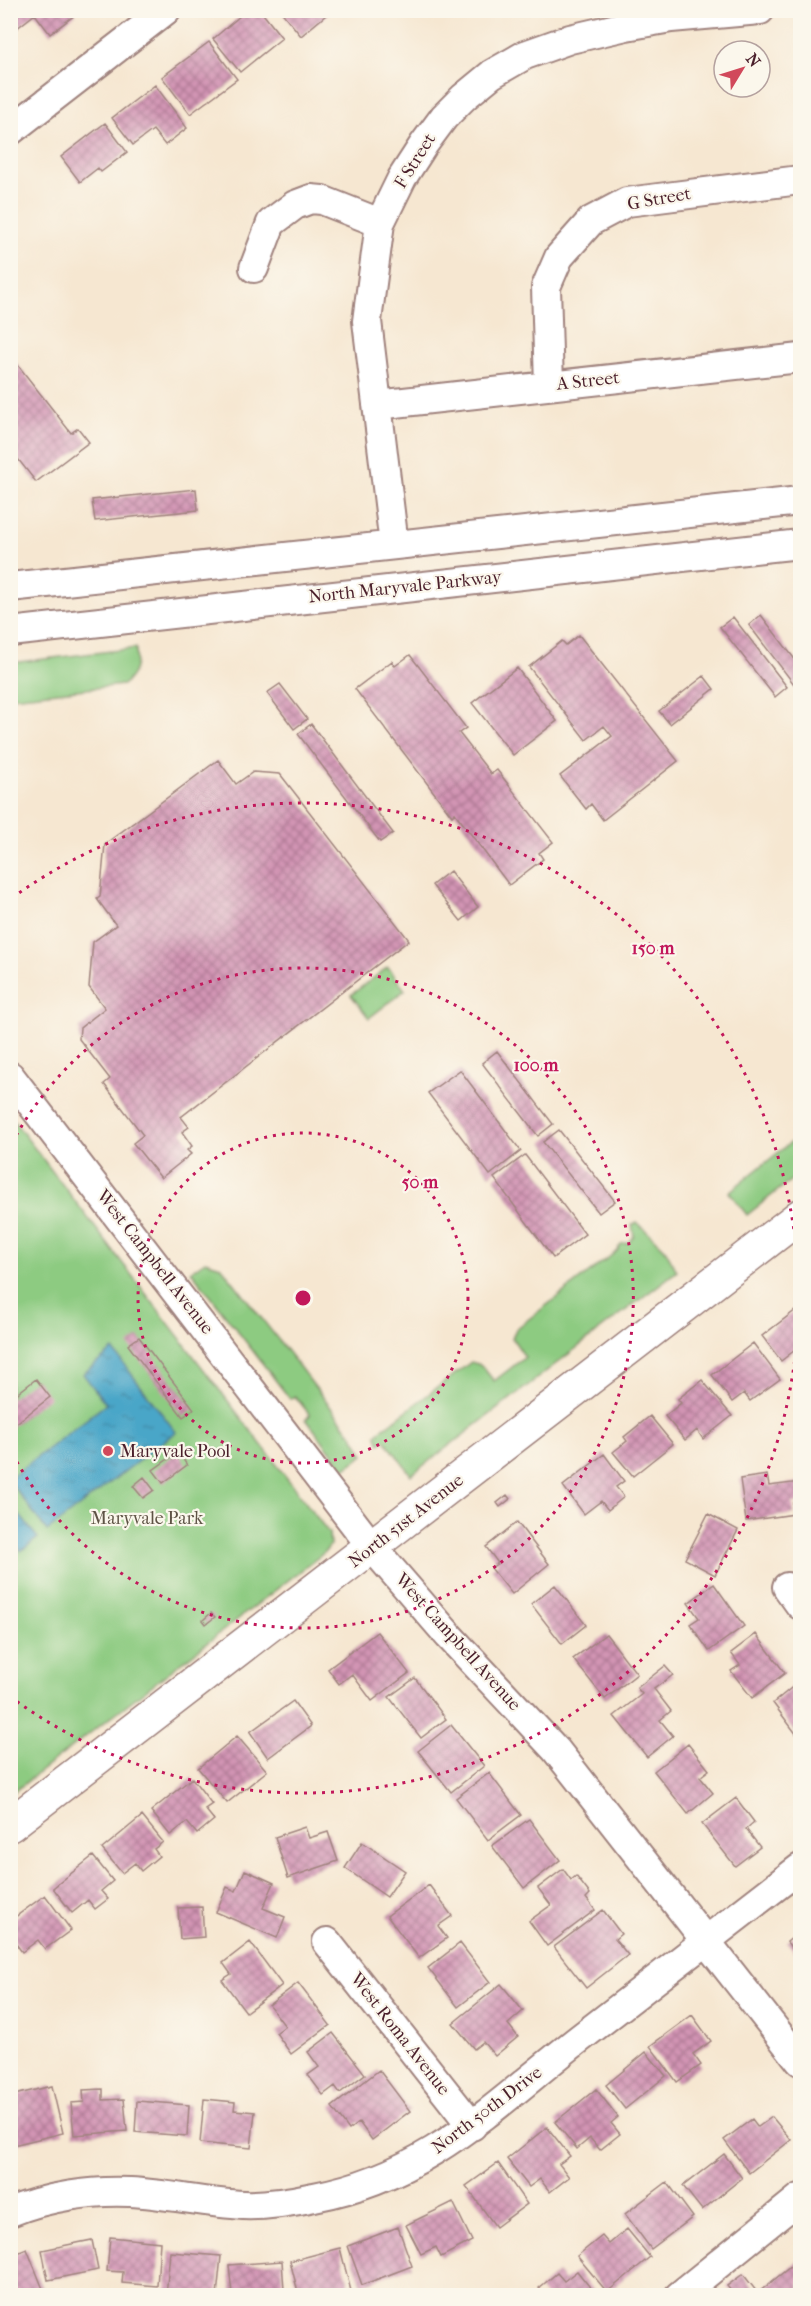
<svg xmlns="http://www.w3.org/2000/svg" width="811" height="2306" viewBox="0 0 811 2306" font-family="'IM FELL French Canon',serif">
	<defs>
		<pattern id="water-ripples" width="26" height="14" patternUnits="userSpaceOnUse" patternTransform="scale(1.5)"><rect width="26" height="14" fill="#49a6c8"/><path d="M2 4q2-2 4 0t4 0M15 11q2-2 4 0t4 0" fill="none" stroke="#3f87a3"/></pattern>
		<pattern id="building-cross-hatch" width="8" height="8" patternUnits="userSpaceOnUse" patternTransform="scale(1.5)"><rect width="8" height="8" fill="#d294b4"/><path d="M0 0l8 8M0 8l8-8" fill="none" stroke="#ac7893"/></pattern>
	</defs>
	<rect width="100%" height="100%" fill="#fbf7ec"/>
	<filter id="ink" filterUnits="userSpaceOnUse"><feTurbulence type="fractalNoise" baseFrequency=".0167" numOctaves="2"/><feDisplacementMap in="SourceGraphic" scale="12" xChannelSelector="R" yChannelSelector="G"/><feConvolveMatrix kernelMatrix="1 2 1 2 8 2 1 2 1" color-interpolation-filters="sRGB"/></filter>
	<filter id="wash" filterUnits="userSpaceOnUse"><feTurbulence type="fractalNoise" baseFrequency=".008" numOctaves="4" result="noise"/><feDisplacementMap in="SourceGraphic" scale="24" xChannelSelector="R" yChannelSelector="G"/><feGaussianBlur stdDeviation="1.35" result="paint"/><feColorMatrix in="noise" values="0 0 0 0 0 0 0 0 0 0 0 0 0 0 0 0 0 1.4 0 .05"/><feComposite in="paint" operator="in"/></filter>
	<g filter="url(#wash)">
		<rect width="100%" height="100%" fill="#f6e7d1"/>
		<path fill="#8dcb81" stroke="#6c7556" stroke-width="1.5" d="M136,648C137,664 136,674 123,685L11,697V663Z
			M388,967L405,990L369,1018L351,995Z
			M10,1116L329,1533L330,1545L325,1552L11,1794Z
			M800,1135V1173L747,1215L729,1192Z
			M637,1222L665,1249L677,1271L411,1475L385,1440L380,1443L376,1434L471,1362L481,1365L494,1381L525,1357L512,1338L516,1329L617,1251L621,1244L628,1243L634,1236L632,1225Z
			M205,1261L221,1266L353,1436L364,1455L344,1469L306,1419L310,1415L295,1396L290,1399L191,1271Z"/>
		<path fill="url(#water-ripples)" stroke="#4a627a" stroke-width="1.5" d="M113,1350L176,1432L47,1531L11,1483V1477L106,1404L83,1374Z
			M17,1512L38,1538L21,1551L11,1537V1517Z"/>
		<g id="blocks">
			<path fill="url(#building-cross-hatch)" d="M10,10H73L76,14L50,34L35,14L12,32Z
				M247,10H260L282,38L240,72L213,39Z
				M280,10H332L301,36Z
				M209,42L237,79L190,114L162,77Z
				M155,85L187,128L165,145L153,130L133,145L112,118Z
				M105,123L127,152L101,172L98,168L80,182L61,157Z
				M10,355L71,433L78,428L89,442L36,482L18,459L10,465Z
				M196,489L198,510L95,521L92,500Z
				M761,615L800,666V692L749,625Z
				M733,617L787,687L775,697L720,627Z
				M579,635L678,761L603,820L591,804L586,809L560,776L612,736L604,726L586,740L529,667L562,641L566,645Z
				M410,655L466,728L459,733L491,774L497,770L553,842L539,853L543,859L509,885L455,813L452,816L355,689L392,661L395,666Z
				M517,668L557,721L513,755L472,703Z
				M704,676L714,689L670,724L659,711Z
				M280,684L307,719L294,729L267,693Z
				M311,724L393,833L380,842L298,734Z
				M218,760L236,784L253,772L280,774L409,940L181,1117L189,1127L182,1132L192,1146L187,1150L191,1154L161,1178L133,1143L143,1135L104,1084L110,1079L79,1039L80,1028L105,1008L89,987L93,942L116,925L97,899L100,897L105,844Z
				M450,871L478,907L461,921L432,885Z
				M497,1051L553,1124L538,1136L482,1063Z
				M460,1070L521,1151L490,1175L428,1093Z
				M559,1130L615,1201L599,1213L543,1142Z
				M525,1155L585,1234L553,1258L494,1178Z
				M800,1307V1357L795,1350L781,1361L762,1336Z
				M139,1337L194,1409L183,1417L128,1345Z
				M753,1343L780,1379L750,1401L744,1393L732,1402L712,1375Z
				M36,1379L50,1397L10,1428V1399Z
				M702,1380L732,1416L703,1439L697,1430L685,1440L665,1416L681,1403L678,1399Z
				M650,1416L673,1444L633,1476L613,1452L627,1441L624,1437Z
				M178,1452L187,1465L163,1483L153,1470Z
				M604,1454L624,1481L616,1487L624,1497L608,1510L601,1501L584,1514L563,1486Z
				M767,1475L769,1486L800,1482V1502L793,1503L794,1514L746,1521L740,1479Z
				M144,1477L154,1490L143,1498L133,1486Z
				M507,1495L510,1499L500,1507L497,1503Z
				M708,1514L738,1530L715,1575L685,1559Z
				M517,1522L549,1564L512,1594L491,1568L498,1563L486,1547Z
				M714,1584L744,1626L709,1651L690,1624L699,1618L688,1603Z
				M555,1585L586,1625L562,1644L531,1604Z
				M211,1613L215,1617L206,1624L203,1620Z
				M377,1632L409,1673L372,1701L352,1674L339,1684L328,1669Z
				M606,1634L637,1674L605,1699L573,1659Z
				M756,1634L785,1673L752,1698L731,1671L740,1665L731,1653Z
				M665,1666L673,1675L654,1689L671,1711L660,1720L673,1736L647,1757L614,1716L642,1694L637,1688Z
				M415,1678L446,1719L421,1738L389,1697Z
				M796,1684L800,1689V1739L773,1703Z
				M293,1701L311,1726L268,1758L250,1732Z
				M451,1725L484,1766L451,1792L418,1751Z
				M237,1736L267,1771L227,1803L198,1768Z
				M688,1744L709,1770L700,1777L713,1793L688,1814L654,1771Z
				M489,1773L521,1815L488,1840L456,1798Z
				M192,1778L212,1804L205,1809L214,1820L197,1834L187,1822L170,1835L151,1811Z
				M736,1798L754,1822L746,1829L760,1847L735,1866L702,1824Z
				M142,1816L163,1842L154,1849L159,1856L141,1871L135,1863L122,1873L102,1849Z
				M529,1819L560,1860L524,1888L492,1846Z
				M305,1827L309,1838L328,1832L338,1861L288,1878L275,1837Z
				M362,1842L405,1871L387,1897L345,1868Z
				M93,1856L113,1881L101,1891L108,1899L95,1909L88,1900L72,1913L53,1888Z
				M563,1869L571,1880L576,1876L590,1894L586,1898L595,1910L547,1946L529,1921L551,1905L538,1888Z
				M245,1870L274,1883L263,1908L285,1917L277,1938L216,1912L227,1887L236,1891Z
				M429,1885L452,1916L438,1926L447,1938L419,1958L387,1916Z
				M45,1895L71,1930L45,1949L38,1940L22,1952L10,1936V1921Z
				M202,1907L204,1937L180,1939L178,1908Z
				M603,1910L621,1934L615,1939L628,1955L586,1988L554,1947Z
				M800,1931V1959L787,1942Z
				M250,1942L282,1985L246,2012L222,1980L231,1974L223,1963Z
				M460,1943L490,1982L458,2007L428,1968Z
				M298,1983L330,2025L291,2054L276,2033L285,2026L269,2005Z
				M501,1984L523,2011L508,2024L518,2037L495,2056L483,2042L474,2049L453,2023Z
				M692,2015L711,2041L693,2054L701,2065L677,2082L650,2046Z
				M333,2033L365,2074L340,2093L335,2086L323,2095L308,2075L319,2067L308,2052Z
				M646,2052L666,2076L625,2109L606,2085Z
				M379,2070L410,2111L372,2140L359,2122L349,2130L332,2107Z
				M52,2086L63,2133L13,2145L10,2096Z
				M103,2089V2100L124,2099L127,2131L74,2135L71,2103L84,2102L83,2090Z
				M596,2089L618,2117L611,2123L620,2134L600,2150L590,2138L577,2149L555,2122Z
				M204,2099L235,2102L234,2110L255,2112L251,2148L200,2143Z
				M137,2101L189,2105L187,2136L135,2132Z
				M772,2117L791,2140L749,2173L724,2140L752,2119L758,2127Z
				M547,2127L570,2156L559,2164L569,2177L550,2192L540,2179L529,2187L507,2159Z
				M724,2154L742,2178L702,2210L683,2186Z
				M498,2163L527,2204L496,2227L466,2186Z
				M667,2182L693,2217L651,2249L625,2214Z
				M453,2202L472,2241L441,2257L436,2247L421,2254L406,2225Z
				M398,2227L412,2266L362,2285L348,2246Z
				M627,2229L650,2257L607,2292L577,2256L602,2236L609,2244Z
				M110,2237L160,2242L157,2286L122,2283L123,2272L107,2271Z
				M92,2240L98,2270L48,2280L42,2250Z
				M340,2248L351,2291L331,2296H299L290,2261Z
				M27,2249L43,2289L28,2296H10V2256Z
				M170,2252L221,2256L217,2296H166Z
				M800,2259V2296H762L759,2292Z
				M282,2261L284,2290L232,2294L229,2265Z
				M577,2271L597,2296H545L539,2288L557,2273L564,2281Z
				M743,2274L760,2296H735L727,2286Z"/>
		</g>
	</g>
	<g filter="url(#ink)">
		<use href="#blocks" fill-opacity="0" stroke="#a0837e" stroke-width="1.5"/>
		<g fill="none" stroke-linecap="round" stroke-linejoin="round">
			<defs>
				<path id="minor" d="M10,131L166,10
					M254,268L271,223L295,205L311,199L322,200L380,223
					M549,385L546,287L559,257L591,221L627,202L800,180
					M377,405L800,358
					M394,545L367,321L380,223L402,178L424,144L444,117L464,97L492,74L525,55L570,39L626,26L671,18L760,10
					M10,587L800,501
					M10,632L800,544
					M10,1076L372,1547L449,1636L556,1750L800,2061
					M787,1587L800,1605
					M327,1942L472,2126
					M10,2212C46,2197 92,2190 130,2192C168,2194 205,2203 243,2205C267,2206 291,2202 314,2197C428,2176 492,2107 579,2039C652,1982 726,1925 800,1868
					M679,2296L800,2198"/>
				<path id="major" d="M10,1825L800,1216"/>
			</defs>
			<use href="#minor" stroke="#a0837e" stroke-width="32"/>
			<use href="#major" stroke="#a0837e" stroke-width="36"/>
			<use href="#minor" stroke="#fff" stroke-width="28"/>
			<use href="#major" stroke="#fff" stroke-width="33"/>
		</g>
	</g>
	<g fill="none" stroke="#c2185b" stroke-width="3" stroke-dasharray="3 6">
		<circle cx="303" cy="1298" r="165"/>
		<path d="M12 1143A330 330 0 1 1 12 1453"/>
		<path d="M12 898A495 495 0 1 1 12 1698"/>
	</g>
	<circle fill="#d1495b" stroke="#fbf7ec" stroke-width="2" cx="108" cy="1451" r="6"/>
	<g text-anchor="middle" dominant-baseline="central" stroke-width="4.5" stroke-linejoin="round" paint-order="stroke">
		<g font-size="18" fill="#4a1f2b" stroke="#fbf7ec">
			<text transform="translate(415 161) rotate(-58)">F Street</text>
			<text transform="translate(659 199) rotate(-10)">G Street</text>
			<text transform="translate(588 381) rotate(-6)">A Street</text>
			<text transform="translate(405 587) rotate(-6)">North Maryvale Parkway</text>
			<text transform="translate(155 1262) rotate(52)">West Campbell Avenue</text>
			<text transform="translate(406 1521) rotate(-38)">North 51st Avenue</text>
			<text transform="translate(458 1642) rotate(48)">West Campbell Avenue</text>
			<text transform="translate(400 2034) rotate(52)">West Roma Avenue</text>
			<text transform="translate(487 2110) rotate(-37)">North 50th Drive</text>
		</g>
		<g font-size="18" fill="#4a1f2b" stroke="#fbf7ec" text-anchor="start">
			<text x="120" y="1451">Maryvale Pool</text>
		</g>
		<g font-size="18" fill="#5e5345" stroke="#fbf7ec">
			<text x="147" y="1518">Maryvale Park</text>
		</g>
	</g>
	<circle cx="303" cy="1298" r="9" fill="#c2185b" stroke="#fbf7ec" stroke-width="3"/>
	<g font-size="18" text-anchor="middle" font-weight="bold" fill="#c2185b" stroke="#fbf7ec" stroke-width="4.5" stroke-linejoin="round" paint-order="stroke">
		<text x="653" y="954">150 m</text>
		<text x="536" y="1071">100 m</text>
		<text x="420" y="1188">50 m</text>
	</g>
	<rect width="811" height="2306" fill="none" stroke="#fbf7ec" stroke-width="36"/>
	<g transform="translate(742 69) rotate(52)"><circle r="28" fill="#fbf7ec" stroke="#b4a19f" stroke-width="1.5"/>
	<path d="M0-4.5L10 22L0 15L-10 22Z" fill="#d1495b"/>
	<text y="-9" font-size="16" font-weight="bold" text-anchor="middle" fill="#4a1f2b">N</text>
	</g>
</svg>
